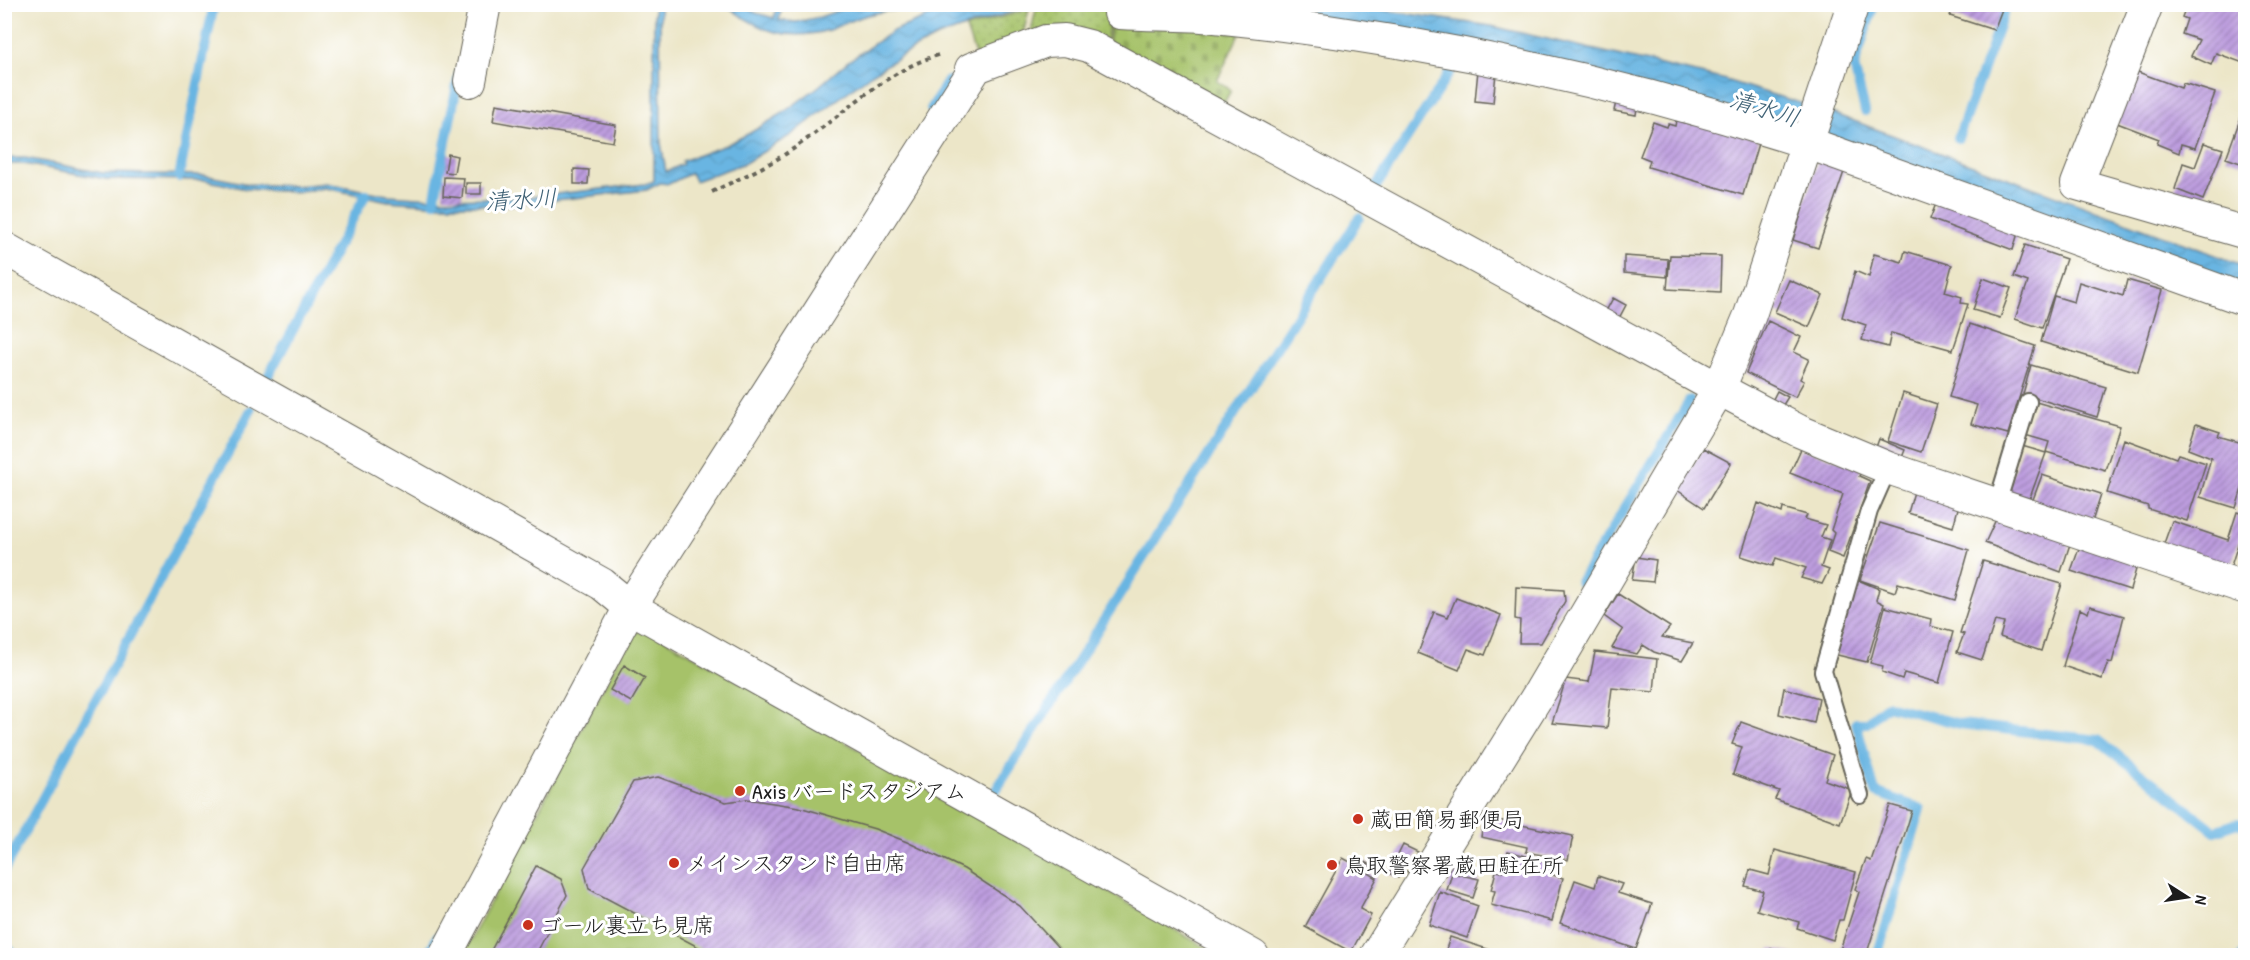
<svg xmlns="http://www.w3.org/2000/svg" width="2250" height="960" viewBox="0 0 2250 960" font-family="'Patrick Hand','Klee One',sans-serif">
	<defs>
		<pattern id="grass-dots" width="8" height="8" patternUnits="userSpaceOnUse" patternTransform="scale(1.5)"><rect width="8" height="8" fill="#a6c269"/><path d="M2 2h.1M6 6h.1" fill="none" stroke="#8ea65a" stroke-width="1.8" stroke-linecap="round"/></pattern>
		<pattern id="cemetery-stones" width="16" height="16" patternUnits="userSpaceOnUse" patternTransform="scale(1.5)"><rect width="16" height="16" fill="#a6c269"/><path d="M2 7V4a2 2 0 0 1 4 0v3zM10 15v-3a2 2 0 0 1 4 0v3z" fill="#8ea65a"/></pattern>
		<pattern id="water-waves" width="16" height="10" patternUnits="userSpaceOnUse" patternTransform="scale(1.5)"><rect width="16" height="10" fill="#69b5e2"/><path d="M0 5q4-4 8 0t8 0" fill="none" stroke="#5a9bc1"/></pattern>
		<pattern id="building-hatch" width="6" height="6" patternUnits="userSpaceOnUse" patternTransform="scale(1.5)"><rect width="6" height="6" fill="#bd9ddf"/><path d="M-1 1l2-2M0 6l6-6M5 7l2-2" fill="none" stroke="#997fb4"/></pattern>
	</defs>
	<rect width="100%" height="100%" fill="#fff"/>
	<filter id="ink" filterUnits="userSpaceOnUse"><feTurbulence type="fractalNoise" baseFrequency=".0167" numOctaves="2"/><feDisplacementMap in="SourceGraphic" scale="12" xChannelSelector="R" yChannelSelector="G"/><feConvolveMatrix kernelMatrix="1 2 1 2 8 2 1 2 1" color-interpolation-filters="sRGB"/></filter>
	<filter id="wash" filterUnits="userSpaceOnUse"><feTurbulence type="fractalNoise" baseFrequency=".008" numOctaves="4" result="noise"/><feDisplacementMap in="SourceGraphic" scale="24" xChannelSelector="R" yChannelSelector="G"/><feGaussianBlur stdDeviation="1.35" result="paint"/><feColorMatrix in="noise" values="0 0 0 0 0 0 0 0 0 0 0 0 0 0 0 0 0 1.4 0 .05"/><feComposite in="paint" operator="in"/></filter>
	<g filter="url(#wash)">
		<rect width="100%" height="100%" fill="#ece6c8"/>
		<path fill="url(#grass-dots)" stroke="#616f42" stroke-width="1.5" d="M1111,8L1106,43L1030,36L1036,9Z
			M1029,9L1022,39L976,58L966,28Z"/>
		<path fill="url(#cemetery-stones)" stroke="#616f42" stroke-width="1.5" d="M1111,21L1242,28L1217,81L1231,90L1222,107L1108,45Z"/>
		<path fill="#a6c269" stroke="#616f42" stroke-width="1.5" d="M647,629L1221,956H462L632,633Z"/>
		<path fill="url(#water-waves)" stroke="#42687f" stroke-width="1.5" d="M654,5H660L661,143L666,172L683,164L682,161L726,145L750,133L780,115L818,87L847,62L893,31L957,5H1348L1491,26L1722,79L1835,114L2245,266V292L1828,139L1168,6L1027,7L965,27L935,38L904,54L870,75L791,135L745,163L695,181L691,173L669,184L660,183L647,190L509,205H441L388,201L326,188L297,192L246,189L204,180L106,179L24,164H5V158H25L103,173L204,175L248,184L297,186L326,183L388,195L447,199L530,197L645,184L654,181Z
			M726,5H742L756,13L774,18L777,5H782L779,20L796,22L820,17L854,5H932C913,10 892,9 872,14C857,17 843,25 829,30C788,42 758,31 726,5Z"/>
		<g fill="none" stroke-linecap="round" stroke-linejoin="round">
			<path stroke="#69b5e2" stroke-width="10" d="M931,109L948,81
				M1865,111L1854,66L1874,4
				M1958,138L2007,4
				M179,177L214,4
				M1375,188L1455,64
				M434,202L459,75
				M266,380L366,194
				M1580,582L1690,400
				M996,790L1359,218
				M4,870L251,410
				M4,944L15,956
				M428,956L437,937
				M1877,956L1921,809L1875,792L1856,723H1867L1887,705L1960,724L2098,740L2215,831L2238,823L2246,825
				M2242,956L2246,951"/>
		</g>
		<g id="blocks">
			<path fill="url(#building-hatch)" d="M1954,4H2004L1994,30L1950,16Z
				M2187,4H2246V64L2216,53L2211,65L2191,56L2199,40L2182,34L2187,19L2182,17Z
				M1478,70L1496,73L1493,103L1475,101Z
				M2138,72L2181,88L2183,83L2215,93L2195,148L2181,144L2179,153L2157,144L2159,139L2117,123Z
				M1617,97L1638,100L1636,115L1614,111Z
				M2246,103V165L2226,158Z
				M496,104L616,125L613,142L493,121Z
				M1676,121L1693,125L1694,121L1759,140L1743,195L1648,167L1650,160L1640,156L1653,122L1667,127L1668,124L1675,126Z
				M2204,143L2223,149L2203,200L2175,189L2183,163L2195,167Z
				M1820,153L1847,163L1818,248L1793,240Z
				M448,154L457,156L454,173L445,172Z
				M574,169L589,170L588,184H574Z
				M444,177L464,178L462,198L443,196Z
				M466,183H481V194H466Z
				M1939,196L2020,226L2013,250L1930,219Z
				M2025,245L2066,259L2042,328L2015,319L2028,282L2014,277Z
				M1905,251L1952,265L1945,292L1962,297L1961,303L1968,304L1953,350L1891,333L1888,347L1862,340L1866,325L1842,317L1855,271L1869,277L1874,254L1902,262Z
				M1670,255L1721,256L1720,292L1667,289Z
				M1624,256L1668,259L1667,277L1624,273Z
				M1983,278L2011,288L2000,318L1973,310Z
				M1789,280L1823,295L1809,327L1775,312Z
				M2127,280L2162,290L2138,372L2041,342L2054,296L2074,302L2079,282L2123,296Z
				M1613,298L1626,305L1618,320L1604,315Z
				M1768,321L1801,337L1794,352L1809,359L1800,379L1804,381L1795,397L1746,373Z
				M1970,324L2035,346L2008,434L1971,424L1977,405L1949,397Z
				M2031,365L2106,387L2097,417L2023,394Z
				M1777,391L1788,397L1781,408L1771,403Z
				M1903,393L1937,404L1921,452L1888,441Z
				M2036,402L2120,426L2105,470L2046,452L2049,442L2025,435Z
				M2196,424L2220,432L2218,436L2246,444V476L2236,508L2200,497L2211,458L2188,449Z
				M1879,439L1905,450L1901,460L1875,450Z
				M2124,439L2176,458L2178,454L2206,463L2187,521L2148,509V506L2107,493Z
				M2022,446L2046,453L2028,503L2005,496Z
				M1703,448L1731,463L1704,508L1677,490Z
				M1801,449L1863,467L1859,476L1870,481L1843,558L1828,552L1834,533L1831,530L1843,494L1790,473Z
				M2042,475L2101,494L2091,525L2031,505Z
				M1915,488L1960,501L1953,527L1908,513Z
				M1758,503L1782,513L1783,508L1807,515L1805,519L1826,525L1821,537L1830,540L1821,567L1829,570L1822,584L1801,578L1806,568L1776,558L1773,566L1741,556Z
				M2237,512L2246,515V519L2230,569L2162,549L2172,521L2228,540Z
				M1998,515L2071,541L2061,572L1985,543Z
				M1880,523L1969,550L1955,600L1898,583L1895,592L1860,580Z
				M2082,540L2139,559L2130,590L2071,571Z
				M2245,556H2246V573L2240,571Z
				M1636,557L1656,560L1653,582L1632,580Z
				M1983,561L2062,584L2041,651L2000,637L2004,623L1995,621L1982,660L1957,652L1964,634L1960,633Z
				M1858,580L1879,589L1876,600L1884,604L1867,662L1833,654Z
				M1516,587L1564,590L1565,601L1541,643H1519L1520,620L1515,619Z
				M1618,594L1670,627L1662,637L1693,643L1682,661L1654,652L1643,645L1637,654L1612,648L1623,630L1604,616Z
				M1456,598L1501,615L1485,655L1468,649L1459,670L1418,653L1434,612L1448,617Z
				M2090,606L2124,616L2112,663L2108,662L2102,679L2063,666L2080,609L2088,613Z
				M1885,607L1931,619L1930,626L1953,632L1939,683L1904,673L1902,679L1882,672L1883,666L1870,663Z
				M1595,652L1657,659L1654,692L1612,688L1607,728L1552,723L1566,679L1589,682Z
				M624,665L645,678L631,702L610,690Z
				M1784,688L1819,698L1814,723L1779,714Z
				M1741,722L1833,755L1825,780L1852,790L1840,823L1775,799L1779,791L1733,774L1742,747L1732,744Z
				M658,777L726,802L747,799L799,807L875,829L907,842L964,869L1020,906L1066,956H715L589,889L584,868L633,782Z
				M1890,805L1912,811L1866,956H1838L1859,892L1855,889L1866,859L1871,861Z
				M1484,817L1573,836L1568,860L1526,852L1527,847L1481,837Z
				M1403,845L1418,852L1408,872L1402,869L1398,878L1389,873Z
				M1775,850L1856,872L1843,920H1839L1833,940L1797,928L1799,922L1757,910L1763,891L1745,886L1750,870L1769,875Z
				M1508,851L1551,863V865L1553,866L1550,874L1563,878L1552,921L1491,905L1495,891L1491,890L1496,871L1502,872Z
				M1356,857L1371,865L1367,872L1377,878L1360,909L1371,915L1351,952L1305,927L1343,858L1352,863Z
				M536,866L561,879L567,895L535,956H488Z
				M1452,873L1479,879L1473,898L1447,890Z
				M1598,876L1622,884L1618,893L1652,904L1636,949L1560,923L1575,880L1595,887Z
				M1440,892L1478,906L1467,938L1429,925Z
				M1450,937L1506,955V956H1444Z
				M1771,948L1797,955V956H1769Z"/>
		</g>
	</g>
	<g filter="url(#ink)">
		<use href="#blocks" fill-opacity="0" stroke="#656358" stroke-width="1.5"/>
		<g fill="none" stroke-linecap="round" stroke-linejoin="round">
			<defs>
				<path id="lane" d="M1997,504L2028,402
					M1860,795L1823,671L1869,511L1888,468"/>
				<path id="street" d="M2147,4L2077,184L2246,233
					M1120,13C1152,15 1184,14 1215,17C1417,38 1616,81 1808,143L2246,300
					M971,69L1046,41L1065,40L1089,46L1719,389L1799,431L1888,468L2246,588
					M470,81L485,4
					M4,248L602,584L630,607L1253,956
					M445,956L630,607L973,72
					M1376,956L1540,692L1719,389L1750,315L1853,4"/>
			</defs>
			<use href="#lane" stroke="#656358" stroke-width="20"/>
			<use href="#street" stroke="#656358" stroke-width="34"/>
			<path stroke="#656358" stroke-width="4" stroke-dasharray="4.5 4.5" stroke-linecap="butt" d="M1394,4L1411,7
				M712,192C738,179 766,167 790,151C837,120 887,68 942,54"/>
			<use href="#lane" stroke="#fff" stroke-width="16"/>
			<use href="#street" stroke="#fff" stroke-width="32"/>
		</g>
	</g>
	<g fill="#c8321e" stroke="#fff" stroke-width="2">
		<circle cx="740" cy="791" r="6"/>
		<circle cx="1358" cy="819" r="6"/>
		<circle cx="674" cy="863" r="6"/>
		<circle cx="1332" cy="865" r="6"/>
		<circle cx="528" cy="925" r="6"/>
	</g>
	<g text-anchor="middle" dominant-baseline="central" stroke-width="6" stroke-linejoin="round" paint-order="stroke">
		<g font-size="22" fill="#1c1c1c" stroke="#fff" text-anchor="start">
			<text x="752" y="791">Axis バードスタジアム</text>
			<text x="1370" y="819">蔵田簡易郵便局</text>
			<text x="686" y="863">メインスタンド自由席</text>
			<text x="1344" y="865">鳥取警察署蔵田駐在所</text>
			<text x="540" y="925">ゴール裏立ち見席</text>
		</g>
		<g font-size="24" font-style="italic" fill="#3f6175" stroke="#fff">
			<text transform="translate(1765 108) rotate(17)">清水川</text>
			<text transform="translate(521 199) rotate(-3)">清水川</text>
		</g>
	</g>
	<rect width="2250" height="960" fill="none" stroke="#fff" stroke-width="24"/>
	<g transform="translate(2187 897) rotate(102)" stroke="#ffffff" stroke-width="4.5" paint-order="stroke">
	<path d="M0-4.5L10 22L0 15L-10 22Z" fill="#1c1c1c"/>
	<text y="-9" font-size="16" font-weight="bold" text-anchor="middle" fill="#1c1c1c">N</text>
	</g>
</svg>
